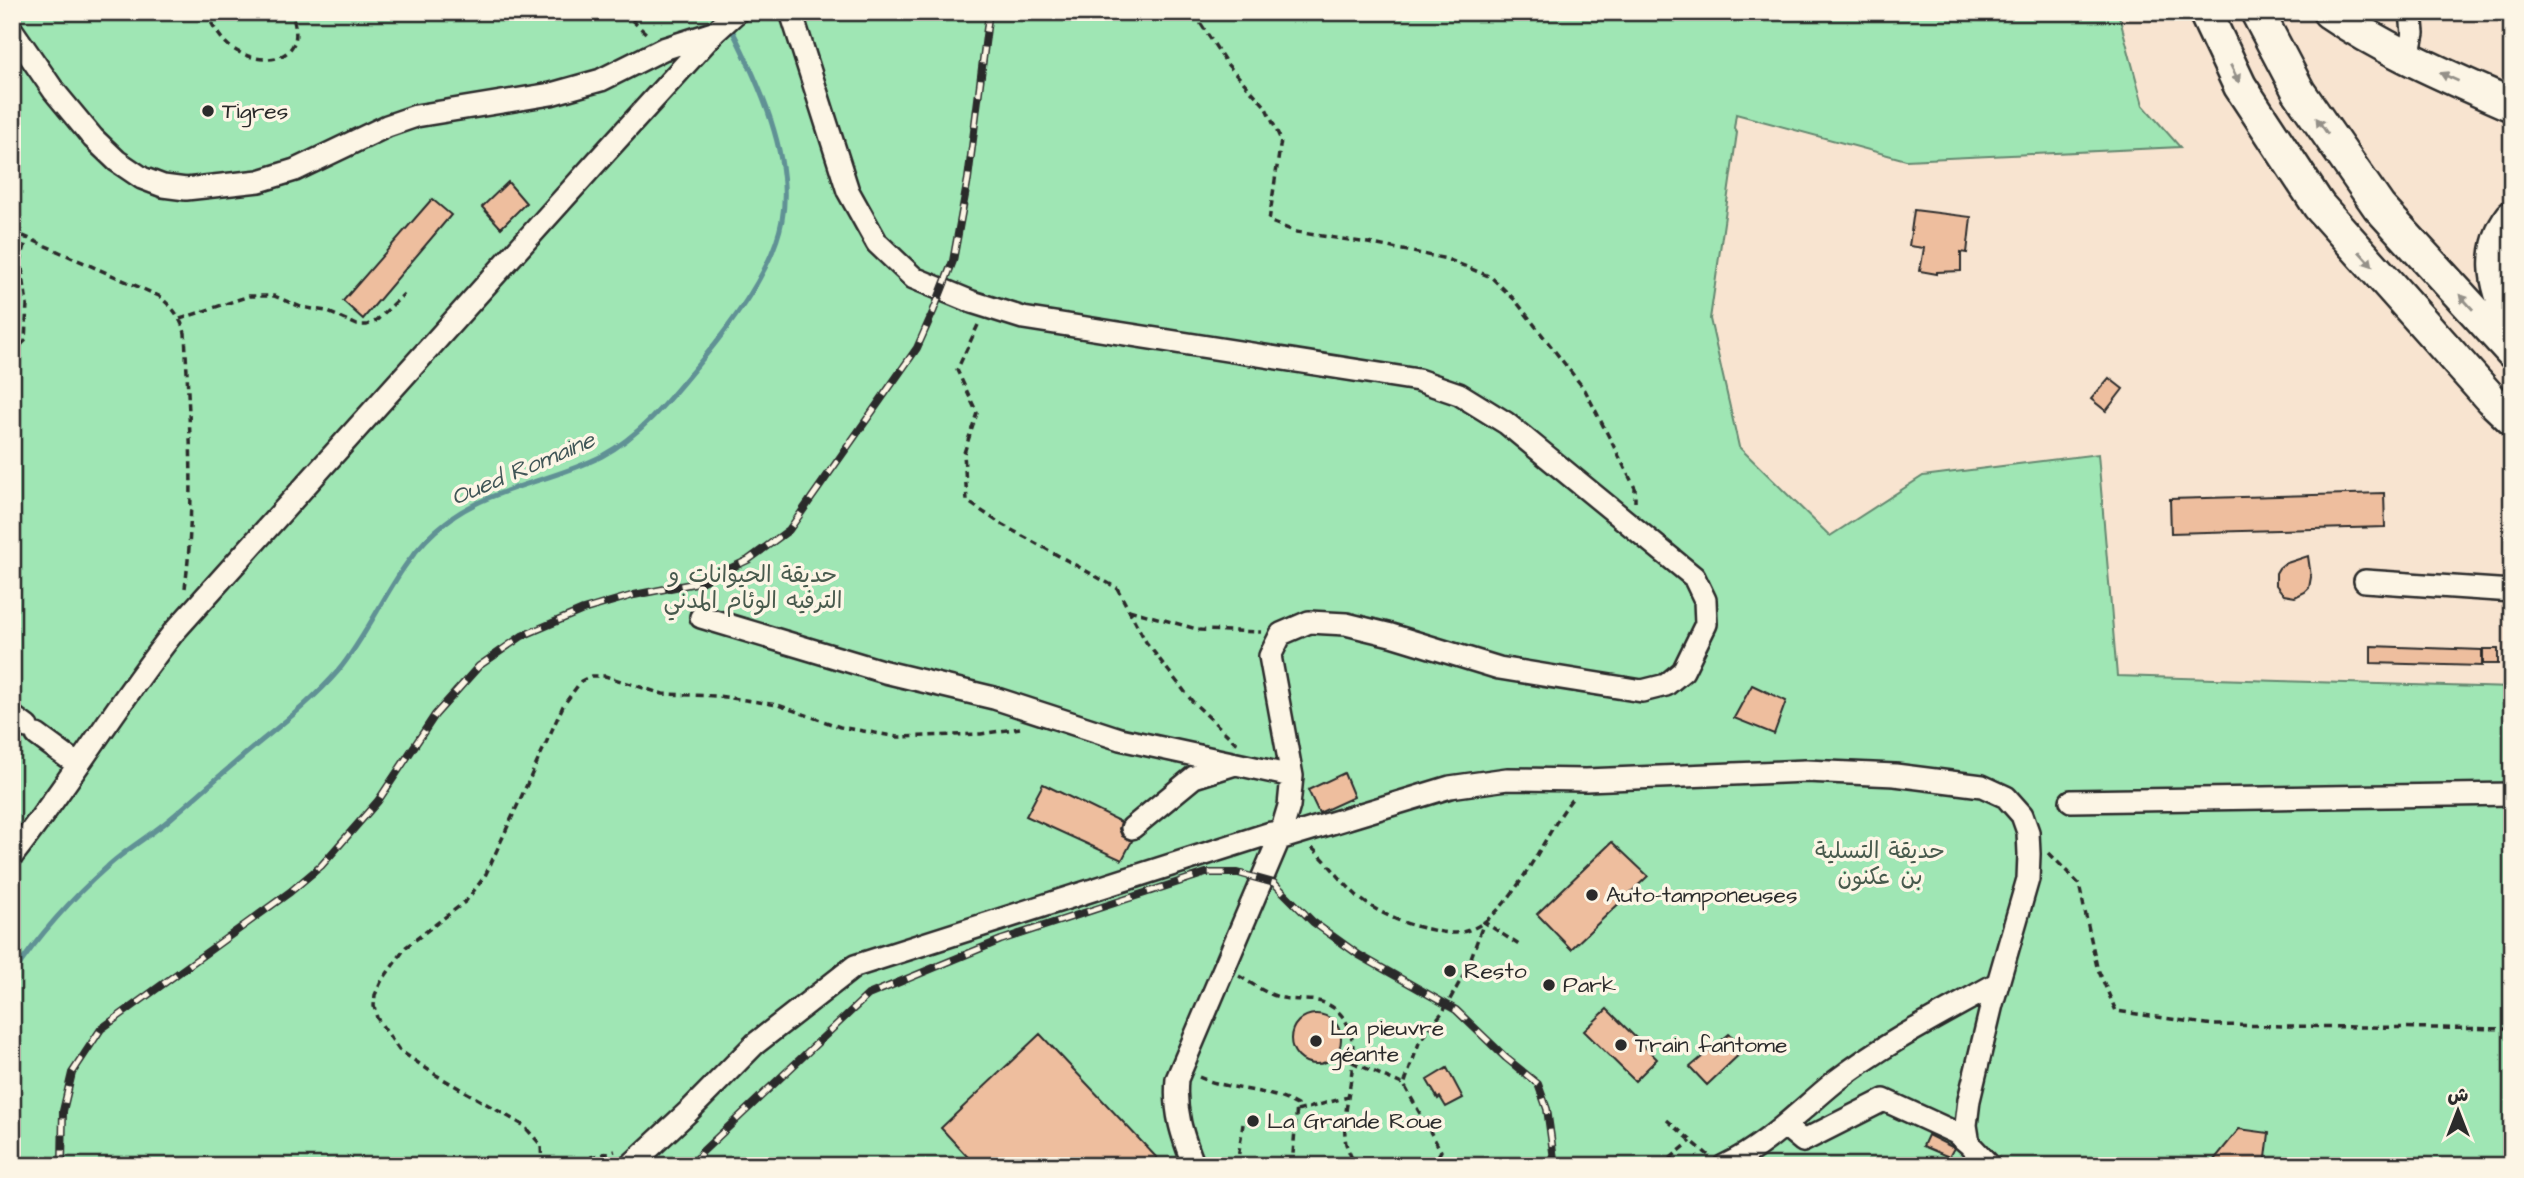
<svg xmlns="http://www.w3.org/2000/svg" width="2524" height="1178" viewBox="0 0 2524 1178" font-family="'Architects Daughter','Playpen Sans Arabic',sans-serif">
	<rect width="100%" height="100%" fill="#f8e4d0"/>
	<filter id="ink" filterUnits="userSpaceOnUse"><feTurbulence type="fractalNoise" baseFrequency=".0143" numOctaves="2"/><feDisplacementMap in="SourceGraphic" scale="14" xChannelSelector="R" yChannelSelector="G"/><feConvolveMatrix kernelMatrix="1 2 1 2 8 2 1 2 1" color-interpolation-filters="sRGB"/></filter>
	<g filter="url(#ink)">
		<path fill="#9fe6b4" stroke="#658870" stroke-width="2" d="M12,12H2118L2143,105L2180,147L1906,160L1736,114L1734,128L1737,133L1710,319L1739,447L1830,536L1923,476L2098,454L2117,676L2512,688V755L2509,776L2512,777V1166H12Z"/>
		<g fill="none" stroke-linecap="round" stroke-linejoin="round">
			<path stroke="#609195" stroke-width="5" d="M12,976C37,937 73,897 107,867C126,849 150,836 170,819C198,795 226,770 255,746C283,723 314,699 338,671C377,624 395,561 445,523C490,487 552,482 602,456C643,434 672,396 701,361C733,322 773,269 782,220C794,158 757,79 730,26"/>
		</g>
		<path fill="#eebe9e" stroke="#2b2b2b" stroke-width="2" d="M508,182L526,203L501,228L482,207Z
			M432,199L451,215L363,319L343,301Z
			M1914,210L1971,217L1967,253L1961,252V271L1937,272V274L1920,271L1924,248L1909,246Z
			M2109,378L2123,389L2106,411L2091,399Z
			M2384,493L2385,527L2171,533L2170,499Z
			M2308,556L2311,577L2309,588L2305,592L2295,597L2284,595L2276,585V573L2279,568L2284,564Z
			M2371,646L2482,650V666L2371,663Z
			M2483,649H2498V664H2483Z
			M1752,685L1786,701L1774,734L1734,718Z
			M1344,773L1354,797L1319,813L1308,790Z
			M1043,784L1121,822L1119,829L1122,836L1132,841L1122,860L1026,816Z
			M1612,842L1648,876L1571,949L1537,914Z
			M1607,1009L1657,1059L1635,1081L1584,1031Z
			M1291 1039a25 25 0 1 1 50 0a25 25 0 1 1-50 0Z
			M1040,1034L1157,1158L1149,1166H976L941,1128Z
			M1729,1034L1746,1048L1707,1085L1690,1067Z
			M1447,1068L1463,1098L1446,1107L1440,1097L1438,1099L1427,1080Z
			M2239,1129L2269,1133L2265,1166H2209Z
			M1928,1135L1954,1148L1949,1157L1923,1146Z"/>
		<g fill="none" stroke-linecap="round" stroke-linejoin="round">
			<defs>
				<path id="minor" d="M12,30L54,91L93,138L117,161L142,178L163,186L186,189L259,181L295,170L387,126L416,116L551,94L601,80L663,49L713,33
					M2408,58L2413,33L2411,12
					M2365,581L2512,591
					M701,617L885,672L994,698L1120,739L1292,776L1270,656L1281,634L1309,622L1346,624L1391,635L1499,668L1642,691L1666,685L1683,671L1706,624L1705,600L1694,577L1506,423L1459,394L1418,380L1023,318L972,302L914,278L877,243L848,191L791,12
					M12,716L27,727
					M37,735L78,765
					M2071,801L2512,794
					M1132,828L1194,777L1232,765
					M1279,839L1450,787L1507,779L1586,780L1806,771L1895,775L1982,786L2006,797L2022,815L2028,832L2029,854L2028,879L1992,1004L1969,1100L1966,1125L1969,1144L1990,1166
					M12,856C69,784 116,705 173,633L601,157L715,32L737,12
					M1785,1126L1803,1141L1884,1100L1956,1133L1969,1144
					M630,1166L689,1111L755,1044L855,966L1271,833H1280
					M1194,1166C1182,1135 1174,1112 1177,1079L1279,839L1289,806L1292,776
					M1724,1166C1768,1145 1799,1111 1836,1081C1886,1042 1943,1014 1998,983"/>
				<path id="highway" d="M2205,12L2240,86L2319,206L2491,399L2512,419
					M2257,12L2299,92L2379,207L2512,352
					M2329,12C2386,51 2449,77 2512,105
					M2512,217C2488,248 2494,286 2512,318"/>
			</defs>
			<use href="#minor" stroke="#2b2b2b" stroke-width="26"/>
			<use href="#highway" stroke="#2b2b2b" stroke-width="37"/>
			<path stroke="#2b2b2b" stroke-width="3.5" stroke-dasharray="7 5" stroke-linecap="butt" d="M206,12C211,23 219,37 228,45C244,59 281,68 293,45C299,36 294,22 292,12
				M623,12L649,36
				M1203,12L1201,24L1227,64L1265,106L1281,140L1269,221L1296,232L1368,243L1447,259L1491,277L1515,300L1585,390L1635,488V502
				M12,231L159,296C172,307 180,316 185,333C189,418 196,504 185,588
				M180,319L249,296H274L301,307L326,311L357,325H367L376,321L404,294
				M978,325L957,370L977,413L964,453L967,501L1001,524L1117,588L1146,642L1192,701L1237,744
				M12,353L25,341L27,304L21,261L27,237
				M1129,610L1200,630L1261,632
				M1312,848C1332,865 1346,890 1369,905C1386,916 1407,925 1428,929C1441,932 1453,935 1466,931C1511,919 1544,834 1572,799
				M2049,853L2079,884L2097,967L2116,1011L2213,1025L2512,1029
				M1467,969L1484,922L1522,947
				M1239,976C1253,984 1267,995 1283,998C1301,1002 1319,996 1335,1009C1373,1039 1338,1103 1346,1144C1348,1150 1352,1158 1354,1164L1358,1166
				M1352,1062L1404,1085
				M1199,1077C1230,1091 1267,1088 1297,1105L1292,1166
				M1297,1111L1348,1097
				M1667,1120L1708,1155
				M543,1162H572L615,1151
				M542,1166L541,1145L523,1125L436,1075L399,1050L377,1018L374,1006L375,995L381,982L406,947L466,901L485,876L563,706L581,681L591,676H605L663,694L718,696L778,705L840,727L898,737L981,734L1020,728
				M1237,1166L1243,1124
				M1432,1166L1441,1151L1404,1085L1419,1043L1444,1010
				M1661,1166L1691,1141"/>
			<use href="#minor" stroke="#fcf5e5" stroke-width="21"/>
			<use href="#highway" stroke="#fcf5e5" stroke-width="32"/>
			<defs>
				<path id="rail" d="M64,1166L62,1162L63,1111L72,1073L101,1029L290,892L321,866L378,801L435,715L479,666L522,636L583,610L634,595L701,582L748,560L789,530L917,348L933,312L953,261L968,179L989,12
					M692,1166L702,1152L868,995L1001,940L1206,873H1238L1274,883L1313,922L1359,955L1456,1010L1506,1058L1538,1084L1547,1109L1555,1166"/>
			</defs>
			<use href="#rail" stroke="#2b2b2b" stroke-width="8"/>
			<use href="#rail" stroke="#fcf5e5" stroke-width="5" stroke-dasharray="16" stroke-linecap="butt"/>
			<path stroke="#2b2b2b" stroke-width="3.5" stroke-dasharray="7 5" stroke-linecap="butt" d="M1444,1010L1467,969"/>
		</g>
		<defs><path id="oneway-solid" d="M-6-.8H1V-3.2L6.5 0L1 3.2V.8H-6Z" transform="scale(1.75)"/></defs>
		<g fill="#949088">
			<use href="#oneway-solid" transform="translate(2235 74) rotate(64)"/>
			<use href="#oneway-solid" transform="translate(2449 77) rotate(-156)"/>
			<use href="#oneway-solid" transform="translate(2322 126) rotate(-125)"/>
			<use href="#oneway-solid" transform="translate(2366 259) rotate(48)"/>
			<use href="#oneway-solid" transform="translate(2466 302) rotate(-132)"/>
		</g>
	</g>
	<g fill="#2b2b2b" stroke="#fcf5e5" stroke-width="2.5">
		<circle cx="208" cy="111" r="7"/>
		<circle cx="1592" cy="895" r="7"/>
		<circle cx="1450" cy="971" r="7"/>
		<circle cx="1549" cy="985" r="7"/>
		<circle cx="1316" cy="1041" r="7"/>
		<circle cx="1621" cy="1045" r="7"/>
		<circle cx="1253" cy="1121" r="7"/>
	</g>
	<g text-anchor="middle" dominant-baseline="central" stroke-width="7" stroke-linejoin="round" paint-order="stroke">
		<g font-size="23" fill="#2b2b2b" stroke="#fcf5e5" text-anchor="start">
			<text x="222" y="111">Tigres</text>
			<text x="1606" y="895">Auto-tamponeuses</text>
			<text x="1464" y="971">Resto</text>
			<text x="1563" y="985">Park</text>
			<text x="1330" y="1028">La pieuvre<tspan x="1330" dy="26">géante</tspan></text>
			<text x="1635" y="1045">Train fantome</text>
			<text x="1267" y="1121">La Grande Roue</text>
		</g>
		<g font-size="23" fill="#485a4d" stroke="#fcf5e5">
			<text x="753" y="575">حديقة الحيوانات و<tspan x="753" dy="26">الترفيه الوئام المدني</tspan></text>
			<text x="1880" y="851">حديقة التسلية<tspan x="1880" dy="26">بن عكنون</tspan></text>
		</g>
		<g font-size="24" font-style="italic" fill="#415657" stroke="#fcf5e5">
			<text transform="translate(523 469) rotate(-23)">Oued Romaine</text>
		</g>
	</g>
	<rect width="2524" height="1178" fill="none" stroke="#fcf5e5" stroke-width="42"/>
	<rect x="21" y="21" width="2482" height="1136" fill="none" stroke="#2b2b2b" stroke-width="2.5" filter="url(#ink)"/>
	<g transform="translate(2458 1111)" stroke="#fcf5e5" stroke-width="5" paint-order="stroke">
	<path d="M0-5L12 26L0 18L-12 26Z" fill="#2b2b2b"/>
	<text y="-10" font-size="19" font-weight="bold" text-anchor="middle" fill="#2b2b2b">ش</text>
	</g>
</svg>
